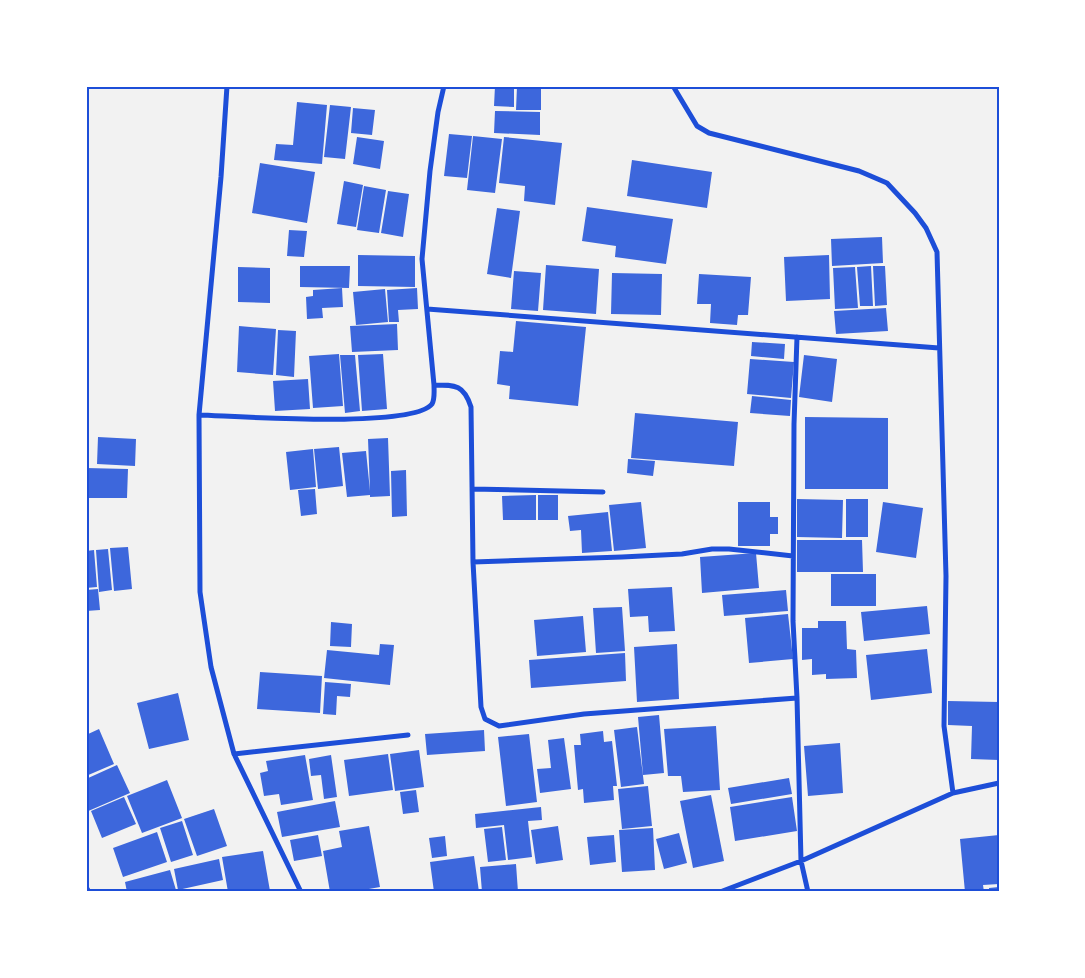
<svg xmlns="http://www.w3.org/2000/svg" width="1085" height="978" viewBox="0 0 1085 978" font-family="'Roboto Serif',serif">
	<rect width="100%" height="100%" fill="#f2f2f2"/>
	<path fill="#3d67dc" d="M495,86H514V107L494,106Z
		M517,86H541V110H516Z
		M297,102L327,105L322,164L274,160L276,144L293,145Z
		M330,105L351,107L345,159L324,157Z
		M353,108L375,110L372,135L351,133Z
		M495,111L540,112V135L494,133Z
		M449,134L472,136L467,178L444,176Z
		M473,136L502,139L495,193L467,190Z
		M357,137L384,141L380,169L353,164Z
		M504,137L562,143L555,205L524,201L525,186L499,183Z
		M632,160L712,172L707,208L627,196Z
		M260,163L315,172L307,223L252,213Z
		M344,181L363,185L356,227L337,224Z
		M364,186L386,190L379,233L357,230Z
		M388,191L409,194L403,237L381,233Z
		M587,207L673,219L666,264L615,257L616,246L582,241Z
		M497,208L520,211L511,278L487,274Z
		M289,230L307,231L304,257L287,256Z
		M882,237L883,263L832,266L831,239Z
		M358,255L415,256V287L358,286Z
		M829,255L830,299L786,301L784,257Z
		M546,265L599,269L596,314L543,310Z
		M300,266H350L349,288L300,287Z
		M871,266L873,306H860L857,267Z
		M873,266H885L887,305L875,306Z
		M238,267L270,268V303L238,302Z
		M855,267L858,308L835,309L833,268Z
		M514,271L541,273L538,311L511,309Z
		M612,273L662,274L661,315L611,314Z
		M699,274L751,277L748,315H738L737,325L710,323L711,304H697Z
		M342,288L343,307L322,308L323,318L307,319L306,297L313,296V290Z
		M417,288L418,309L398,310L399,322H389L387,290Z
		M385,289L388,322L356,325L353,292Z
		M886,308L888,331L836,334L834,311Z
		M516,321L586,327L578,406L509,399L510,386L497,384L500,351L513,352Z
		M397,324L398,350L352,352L350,326Z
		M239,326L276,329L273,375L237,372Z
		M278,330L296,331L294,377L276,375Z
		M752,342L785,344L784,359L751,356Z
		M339,354L343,406L313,408L309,356Z
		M383,354L387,409L362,411L358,355Z
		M340,355H355L360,411L345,413Z
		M804,355L837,359L832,402L799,397Z
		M750,359L794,362L791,398L747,394Z
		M308,379L310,409L275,411L273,381Z
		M752,396L791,400L790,416L750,413Z
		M635,413L738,422L734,466L631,458Z
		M805,417L888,418V489H805Z
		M98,437L136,439L135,466L97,464Z
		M388,438L390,496L370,497V495L347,497L342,453L366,451L370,491L368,439Z
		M339,447L343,486L318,489L314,449Z
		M313,449L316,487L290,490L286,452Z
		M628,459L655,461L653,476L627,473Z
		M86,468L128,469L127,498H86Z
		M406,470L407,516L392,517L391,471Z
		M315,489L317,514L301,516L298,490Z
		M536,495V520H503L502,496Z
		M538,495H558V520H538Z
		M797,499L843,500L842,538L797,537Z
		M846,499H868V537H846Z
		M641,502L646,548L614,551L609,505Z
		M738,502H770V517H778V534H770V546H738Z
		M883,502L923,508L916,558L876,552Z
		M608,512L612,551L582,553L581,530L570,531L568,516Z
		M797,540H862L863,572H797Z
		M128,547L132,589L114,591L110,548Z
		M108,549L112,590L99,592L96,550Z
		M94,550L97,587L86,588V551Z
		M756,553L759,588L702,593L700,557Z
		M831,574H876V606H831Z
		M672,587L675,631L649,632L648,616L630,617L628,589Z
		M98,589L100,610L86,611V590Z
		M786,590L788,611L724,616L722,595Z
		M927,606L930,634L864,641L861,612Z
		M622,607L625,651L596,653L593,608Z
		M788,614L793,659L749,663L745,618Z
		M583,616L586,652L537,656L534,620Z
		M818,621H846L847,649L856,650L857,678L826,679V674L812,675V659L802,660V628H818Z
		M331,622L352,624L351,647L330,646Z
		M380,644L394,645L390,685L324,678L327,650L379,655Z
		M677,644L679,699L637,702L634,647Z
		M927,649L932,693L871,700L866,655Z
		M625,653L626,681L531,688L529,660Z
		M260,672L322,676L320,713L257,709Z
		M325,682L351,684L350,697L337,696L336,715L323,714Z
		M178,693L189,740L149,749L137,703Z
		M948,701L999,702V760L971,759L972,726L948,725Z
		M659,715L664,773L643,775L638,717Z
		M716,726L720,790L683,792L681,776H668L664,729Z
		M637,727L644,784L621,787L614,730Z
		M99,729L114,764L86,776V735Z
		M484,730L485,751L427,755L425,734Z
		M603,731L604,742L612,741L617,786H613L614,800L584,803L583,789L578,790L574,745H581L580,734Z
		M529,734L537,802L506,806L498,737Z
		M564,738L571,789L540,793L537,769L551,768L548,740Z
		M840,743L843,793L808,796L804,746Z
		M419,750L424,787L395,791L390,754Z
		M388,754L393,790L349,796L344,760Z
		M305,755L313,800L281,805L279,794L264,796L260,773L268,771L266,761Z
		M331,755L337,797L324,799L321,775L311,776L309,759Z
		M117,765L130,793L86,812V779Z
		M789,778L792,794L731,804L728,788Z
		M167,780L182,818L142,833L127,796Z
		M648,786L652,826L622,829L618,789Z
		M416,790L419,812L403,814L400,792Z
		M711,795L724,861L693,868L680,801Z
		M124,797L136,824L102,838L91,811Z
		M792,797L797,831L735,841L730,807Z
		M335,801L340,827L282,837L277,812Z
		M541,807L542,820L528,821L532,857L508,860L504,825L476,828L475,814Z
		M214,809L227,846L197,856L184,819Z
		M182,821L193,855L171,862L160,828Z
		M369,826L380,887L352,892H330L323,851L342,847L339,831Z
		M558,826L563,860L536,864L531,830Z
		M502,827L506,860L488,862L484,829Z
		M653,828L655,870L622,872L619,830Z
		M157,832L167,862L123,877L113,848Z
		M679,833L687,863L664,869L656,839Z
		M318,835L322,856L294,861L290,840Z
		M614,835L616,862L590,865L587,837Z
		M999,835V884L983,885L984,892H965L960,839Z
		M445,836L447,856L432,858L429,838Z
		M263,851L270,891L228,892L222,857Z
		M474,856L479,892H434L430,862Z
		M219,859L223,880L178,890L174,869Z
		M516,864L518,892H482L480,867Z
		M170,870L176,890L169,892H127L125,882Z
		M999,887V892H989V888Z"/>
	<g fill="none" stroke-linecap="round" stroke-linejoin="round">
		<path stroke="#1d4ed8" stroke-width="5" d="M227,86L221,177L199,415L200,592L211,667L234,754L301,892
			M673,86L697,126L709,133L859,171L887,183L915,213L926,228L937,252L946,576L944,726L953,793
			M427,309L939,348
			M797,337L794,424L793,621L797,698L801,861L808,892
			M434,385C456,385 464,385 471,407L473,562L481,707L485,719L499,726L584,714L797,698
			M199,415C236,416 412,429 432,404C435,399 434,391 434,385L422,259L430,171L438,112L444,86
			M472,489L603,492
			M473,562L622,557L682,554L712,549H729L793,556
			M234,754L408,735
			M86,887L89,892
			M720,892L801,861L953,793L999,783"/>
	</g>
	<rect width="1085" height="978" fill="none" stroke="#ffffff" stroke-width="175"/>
	<rect x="88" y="88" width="910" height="802" fill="none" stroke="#1d4ed8" stroke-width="2"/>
</svg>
